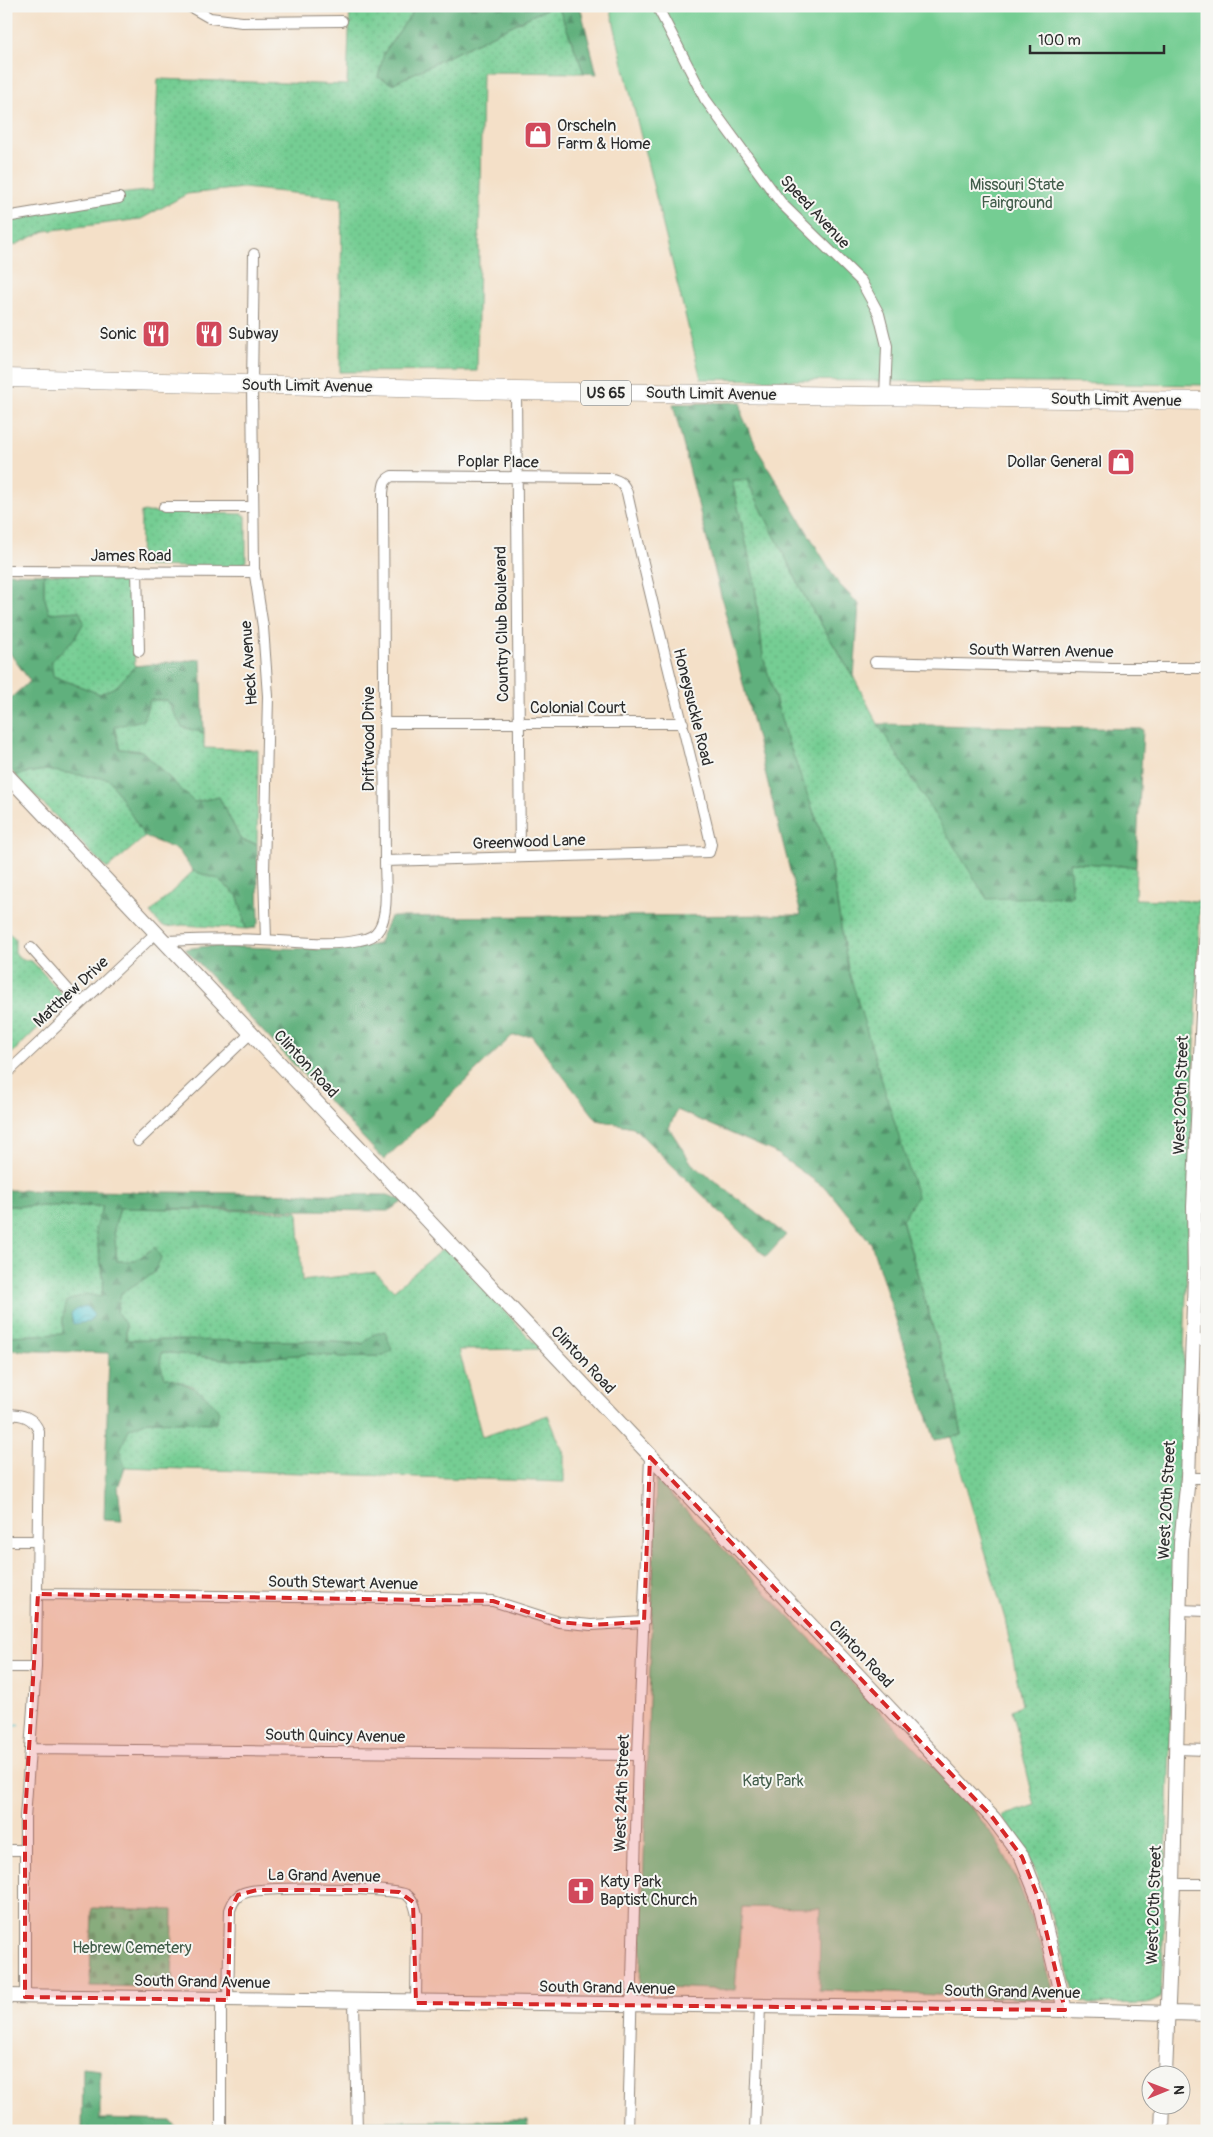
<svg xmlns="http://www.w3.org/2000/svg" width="1213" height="2137" viewBox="0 0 1213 2137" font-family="Pangolin,sans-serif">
	<defs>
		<pattern id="grass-dots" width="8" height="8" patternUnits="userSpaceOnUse" patternTransform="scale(1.25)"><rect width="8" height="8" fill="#75cd93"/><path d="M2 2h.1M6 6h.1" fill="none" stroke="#65b07f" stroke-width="1.8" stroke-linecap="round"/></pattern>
		<pattern id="forest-firs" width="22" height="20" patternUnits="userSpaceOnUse" patternTransform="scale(1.25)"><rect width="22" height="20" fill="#60b07d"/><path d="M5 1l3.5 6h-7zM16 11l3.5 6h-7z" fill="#4f8f67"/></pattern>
		<pattern id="cemetery-stones" width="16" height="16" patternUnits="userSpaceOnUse" patternTransform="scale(1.25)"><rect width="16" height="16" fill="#75cd93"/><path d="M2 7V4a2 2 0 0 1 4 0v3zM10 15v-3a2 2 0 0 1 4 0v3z" fill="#65b07f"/></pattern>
		<pattern id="water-waves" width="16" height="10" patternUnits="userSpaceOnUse" patternTransform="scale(1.25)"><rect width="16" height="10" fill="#5bc8d0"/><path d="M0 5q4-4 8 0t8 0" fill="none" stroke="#4ba3a9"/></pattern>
	</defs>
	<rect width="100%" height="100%" fill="#f6f6f2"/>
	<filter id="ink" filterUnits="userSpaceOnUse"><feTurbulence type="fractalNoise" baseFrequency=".02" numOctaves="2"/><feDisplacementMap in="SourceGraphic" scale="10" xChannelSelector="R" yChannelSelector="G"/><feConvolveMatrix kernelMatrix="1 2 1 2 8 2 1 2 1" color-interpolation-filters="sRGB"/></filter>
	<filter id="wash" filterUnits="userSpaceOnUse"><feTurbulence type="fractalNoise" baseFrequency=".0096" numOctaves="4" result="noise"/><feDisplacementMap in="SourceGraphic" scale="20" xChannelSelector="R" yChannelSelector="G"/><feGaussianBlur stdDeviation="1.12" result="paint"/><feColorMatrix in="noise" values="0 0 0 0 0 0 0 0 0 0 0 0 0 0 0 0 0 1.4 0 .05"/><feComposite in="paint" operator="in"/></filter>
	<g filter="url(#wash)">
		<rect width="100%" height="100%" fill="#f4e0c8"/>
		<path fill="url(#grass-dots)" stroke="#507c5f" d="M350,6H417L384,53L392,84L552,6H558L584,73L482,72L477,371L340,372L342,198L243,188L187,194L141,219L45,231L6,249V219L119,194L153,190L158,79L347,85Z
			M732,480H747L807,601L854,678L878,724L1072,896L1069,862L1136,867L1135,899L1200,901L1161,1998L1150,2003L1090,2004L1077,1999L1044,1893L1032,1863L1002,1816L1035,1805L1012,1710L1022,1704L1005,1619L951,1437L962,1435L953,1389L933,1328L902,1219L848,969L829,854L786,736L763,656L754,579Z
			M141,512L242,514L246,516V561L243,566L238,568L140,566Z
			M44,574L130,575L135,666L117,686L100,694L53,676L51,662L75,638L79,611L49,613L44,595Z
			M150,700H167L182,727L204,733V748L258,750L257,844L241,840L219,797L194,802L142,751L120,749L114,726L143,720Z
			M45,770L110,779L145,837L107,869L15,775Z
			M193,871L218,879L238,896L246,929L183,925L166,927L160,924L150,913Z
			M6,931L15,938V952L20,959L32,961L64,996L63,1004L6,1059Z
			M6,1206H104L95,1228L104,1282L101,1297L63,1317L64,1334L6,1336Z
			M120,1208L298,1212L302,1281L375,1272L394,1290L445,1247L540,1349L459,1350L482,1437L548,1415L564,1454V1482L125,1467L119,1450L129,1429L147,1421L215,1423L193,1386L165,1377L160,1364L162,1352L231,1360L310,1354L342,1357L383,1356L392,1350L372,1335L363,1344L320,1341L126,1340V1325L116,1312L121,1292L154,1273L155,1247L135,1261H117L114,1229Z"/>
		<path fill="url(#forest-firs)" stroke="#466e54" d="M417,6H552L392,84L378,77L384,53Z
			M558,6H580L597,74L584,73Z
			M741,402L742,415L759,452L838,583L859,604L854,678L807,601L747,480H732L754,579L763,656L786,736L829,854L848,969L917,1196L902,1220L933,1328L953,1389L962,1435L935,1440L871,1243L828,1190L774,1152L677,1110L669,1128L692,1164L786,1235L766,1257L633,1127L597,1120L531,1035L512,1036L384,1160L185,949L208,946L343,950L378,944L390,917L801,915L673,404Z
			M6,573L44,574V595L49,613L79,611L84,622L75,638L51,661L53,676L100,694L117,686L135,666L201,659L204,733L182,727L167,700H150L143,720L114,727L120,749L142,751L194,802L219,797L241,840L257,844L259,921L255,928L246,929L238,896L218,879L193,871L178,850L145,837L109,779L45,770L15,775L6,765V702L30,681L6,648Z
			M878,724L1143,729L1136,867L1069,862L1072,896L987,899Z
			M6,1190L388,1195L404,1201L388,1211L120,1208L114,1229L117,1261H135L155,1247L161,1258L154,1273L121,1293L117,1312L126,1325V1340L320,1341L363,1344L372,1335L385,1331L392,1350L384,1356L342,1357L310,1354L231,1360L162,1352L160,1364L165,1377C191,1386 202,1389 219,1411L216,1423L148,1421L129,1429L120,1450L125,1467L118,1487L122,1521L104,1520L109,1353L6,1350V1336L63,1334V1317L67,1301L86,1294L101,1297L104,1282L95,1228L103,1206H6Z
			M83,2068L100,2070V2119L171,2121L178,2130L82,2131Z
			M528,2120V2131H353V2121Z"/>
		<path fill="url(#cemetery-stones)" stroke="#507c5f" d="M92,1908L173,1910L172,1987L90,1986Z"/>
		<path fill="#75cd93" stroke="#507c5f" d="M610,6H1207V385L701,379L623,64Z
			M656,1479L951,1785C965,1802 983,1820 995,1839C1026,1888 1040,1945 1056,2000L819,1990L820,1908L742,1907L735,1990L640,1986Z"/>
		<path fill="url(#water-waves)" stroke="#437a7e" d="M86,1306L94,1315L89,1322L73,1324L71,1314L77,1309Z"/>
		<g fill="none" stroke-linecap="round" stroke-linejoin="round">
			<path stroke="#5bc8d0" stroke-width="2.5" d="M6,1725H19"/>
		</g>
	</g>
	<g filter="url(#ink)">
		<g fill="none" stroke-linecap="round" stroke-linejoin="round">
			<defs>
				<path id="street" d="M189,6L210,18L242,22L342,21
					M657,6L705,99L782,204L861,281L879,314L887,346L885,397
					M6,217L119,198
					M254,254L252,385L254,569L263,627L268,696L264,873L266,940
					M516,391L520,857
					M164,507H252
					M6,571L255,572
					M137,571L139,651
					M875,662L1111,668H1207
					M384,723H683
					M165,941C197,940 229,938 261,940C293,941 328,947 360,940C368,939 375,936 379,929C389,914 385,880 385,861L383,493C384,484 384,480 392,476L610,478C620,481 624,483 627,493C653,611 684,727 711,844L709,852L385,861
					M31,948L80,1003
					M6,1074L157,932
					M138,1141L252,1032
					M1194,1207H1207
					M1192,1340H1207
					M6,1414C22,1414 34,1417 39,1432L36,1667L25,1818V1997
					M1188,1478H1207
					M6,1541H39
					M38,1594L383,1598L493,1601L559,1622L591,1625L644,1622
					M1180,1610L1207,1611
					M6,1667H36
					M31,1749L638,1755
					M1177,1749L1207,1750
					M6,1850H25
					M1173,1884H1207
					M228,2000L230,1910C233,1901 237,1894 247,1892C263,1887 396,1887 407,1895C414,1900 415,1907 417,1915L416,2003
					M354,2002L357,2131
					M221,2128V2000
					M628,2131L638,1755L650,1457
					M755,2131L760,2007"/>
				<path id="secondary" d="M6,774L993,1818L1022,1857L1038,1897L1065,2010
					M6,1996L1065,2010L1207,2014
					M1165,2074L1173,1884L1181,1543L1188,1478L1195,1275L1194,1207L1207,927
					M1162,2131L1163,2104"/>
				<path id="highway" d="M6,378L516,391L1207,401"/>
			</defs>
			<use href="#street" stroke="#90867a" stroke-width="12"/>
			<use href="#secondary" stroke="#90867a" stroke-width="16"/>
			<use href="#highway" stroke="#90867a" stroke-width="19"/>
			<use href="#street" stroke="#fff" stroke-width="10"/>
			<use href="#secondary" stroke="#fff" stroke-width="14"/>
			<use href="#highway" stroke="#fff" stroke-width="18"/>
		</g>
	</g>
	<path fill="#d62828" fill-opacity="0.2" stroke="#d62828" stroke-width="4" stroke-dasharray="10 6" stroke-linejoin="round" d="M650,1457L993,1818L1022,1857L1038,1897L1065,2010L416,2003L413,1902L399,1892L367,1890H257L238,1895L230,1910L228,2000L25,1997V1818L38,1594L493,1601L559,1622L591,1625L644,1622Z"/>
	<defs>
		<symbol id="shop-square" viewBox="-11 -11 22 22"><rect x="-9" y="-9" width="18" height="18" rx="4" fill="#d1495b" stroke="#f6f6f2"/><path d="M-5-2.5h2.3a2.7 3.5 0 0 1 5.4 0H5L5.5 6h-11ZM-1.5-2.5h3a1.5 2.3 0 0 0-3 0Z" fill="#fff"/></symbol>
		<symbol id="restaurant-square" viewBox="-11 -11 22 22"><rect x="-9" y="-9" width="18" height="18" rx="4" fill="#d1495b" stroke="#f6f6f2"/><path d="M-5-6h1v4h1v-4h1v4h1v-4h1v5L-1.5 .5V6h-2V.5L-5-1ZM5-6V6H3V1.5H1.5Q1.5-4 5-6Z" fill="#fff"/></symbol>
		<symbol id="church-square" viewBox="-11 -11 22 22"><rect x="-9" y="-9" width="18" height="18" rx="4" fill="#d1495b" stroke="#f6f6f2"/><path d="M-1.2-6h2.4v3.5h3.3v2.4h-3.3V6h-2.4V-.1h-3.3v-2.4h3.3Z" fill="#fff"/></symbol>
	</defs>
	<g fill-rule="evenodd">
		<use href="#shop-square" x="522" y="119" width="32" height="32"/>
		<use href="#restaurant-square" x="140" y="318" width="32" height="32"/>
		<use href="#restaurant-square" x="193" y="318" width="32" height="32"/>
		<use href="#shop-square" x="1105" y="446" width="32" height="32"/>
		<use href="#church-square" x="565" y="1875" width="32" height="32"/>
	</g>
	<g text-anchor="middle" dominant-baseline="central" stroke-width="4" stroke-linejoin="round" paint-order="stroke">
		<rect fill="#f6f6f2" stroke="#686867" stroke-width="1" x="581" y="380.5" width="50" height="25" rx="4"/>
		<g font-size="15" font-weight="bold" fill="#2b2b2b">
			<text x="606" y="393">US 65</text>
		</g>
		<g font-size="16" fill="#2b2b2b" stroke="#f6f6f2" text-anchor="start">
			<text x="557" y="126">Orscheln<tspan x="557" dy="18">Farm &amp; Home</tspan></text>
			<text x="137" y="334" text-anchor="end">Sonic</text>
			<text x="228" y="334">Subway</text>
			<text x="1102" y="462" text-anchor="end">Dollar General</text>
			<text x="600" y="1882">Katy Park<tspan x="600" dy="18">Baptist Church</tspan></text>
		</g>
		<g font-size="16" fill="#415c4a" stroke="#f6f6f2">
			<text x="1017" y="185">Missouri State<tspan x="1017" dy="18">Fairground</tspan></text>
			<text x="773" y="1781">Katy Park</text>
			<text x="132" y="1948">Hebrew Cemetery</text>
		</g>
		<g font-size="16" fill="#2b2b2b" stroke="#f6f6f2">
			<text transform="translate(815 212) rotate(47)">Speed Avenue</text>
			<text transform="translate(307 386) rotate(1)">South Limit Avenue</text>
			<text transform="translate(711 394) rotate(1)">South Limit Avenue</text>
			<text transform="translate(1116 400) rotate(1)">South Limit Avenue</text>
			<text transform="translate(498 462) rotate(1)">Poplar Place</text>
			<text x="131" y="556">James Road</text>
			<text transform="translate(502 624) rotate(-91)">Country Club Boulevard</text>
			<text transform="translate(1041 651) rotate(1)">South Warren Avenue</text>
			<text transform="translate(249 663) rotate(-94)">Heck Avenue</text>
			<text transform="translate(693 707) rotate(76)">Honeysuckle Road</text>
			<text x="578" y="708">Colonial Court</text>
			<text transform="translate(369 739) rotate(-90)">Driftwood Drive</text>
			<text transform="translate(529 842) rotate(-2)">Greenwood Lane</text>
			<text transform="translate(71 992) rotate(-43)">Matthew Drive</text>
			<text transform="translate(306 1064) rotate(47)">Clinton Road</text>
			<text transform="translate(1181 1095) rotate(-88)">West 20th Street</text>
			<text transform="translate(583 1360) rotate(47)">Clinton Road</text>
			<text transform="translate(1167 1500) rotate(-87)">West 20th Street</text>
			<text transform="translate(343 1583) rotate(1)">South Stewart Avenue</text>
			<text transform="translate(861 1654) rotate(47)">Clinton Road</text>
			<text transform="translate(335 1736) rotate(1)">South Quincy Avenue</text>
			<text transform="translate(622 1793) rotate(-88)">West 24th Street</text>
			<text transform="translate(324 1876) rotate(1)">La Grand Avenue</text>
			<text transform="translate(1154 1905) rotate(-88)">West 20th Street</text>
			<text transform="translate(202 1982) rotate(1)">South Grand Avenue</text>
			<text transform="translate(607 1988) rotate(1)">South Grand Avenue</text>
			<text transform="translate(1012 1992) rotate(1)">South Grand Avenue</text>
		</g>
	</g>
	<rect width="1213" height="2137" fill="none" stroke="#f6f6f2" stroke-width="25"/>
	<g transform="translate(1166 2090) rotate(89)"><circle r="24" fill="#f6f6f2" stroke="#a5a5a2"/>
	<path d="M0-4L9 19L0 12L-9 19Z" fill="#d1495b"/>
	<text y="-8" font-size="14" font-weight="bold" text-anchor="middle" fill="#2b2b2b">N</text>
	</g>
	<path d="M1030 45v8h134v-8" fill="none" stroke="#2b2b2b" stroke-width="2.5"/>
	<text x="1038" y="45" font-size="15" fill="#2b2b2b" stroke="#f6f6f2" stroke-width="4" paint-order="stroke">100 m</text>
</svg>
